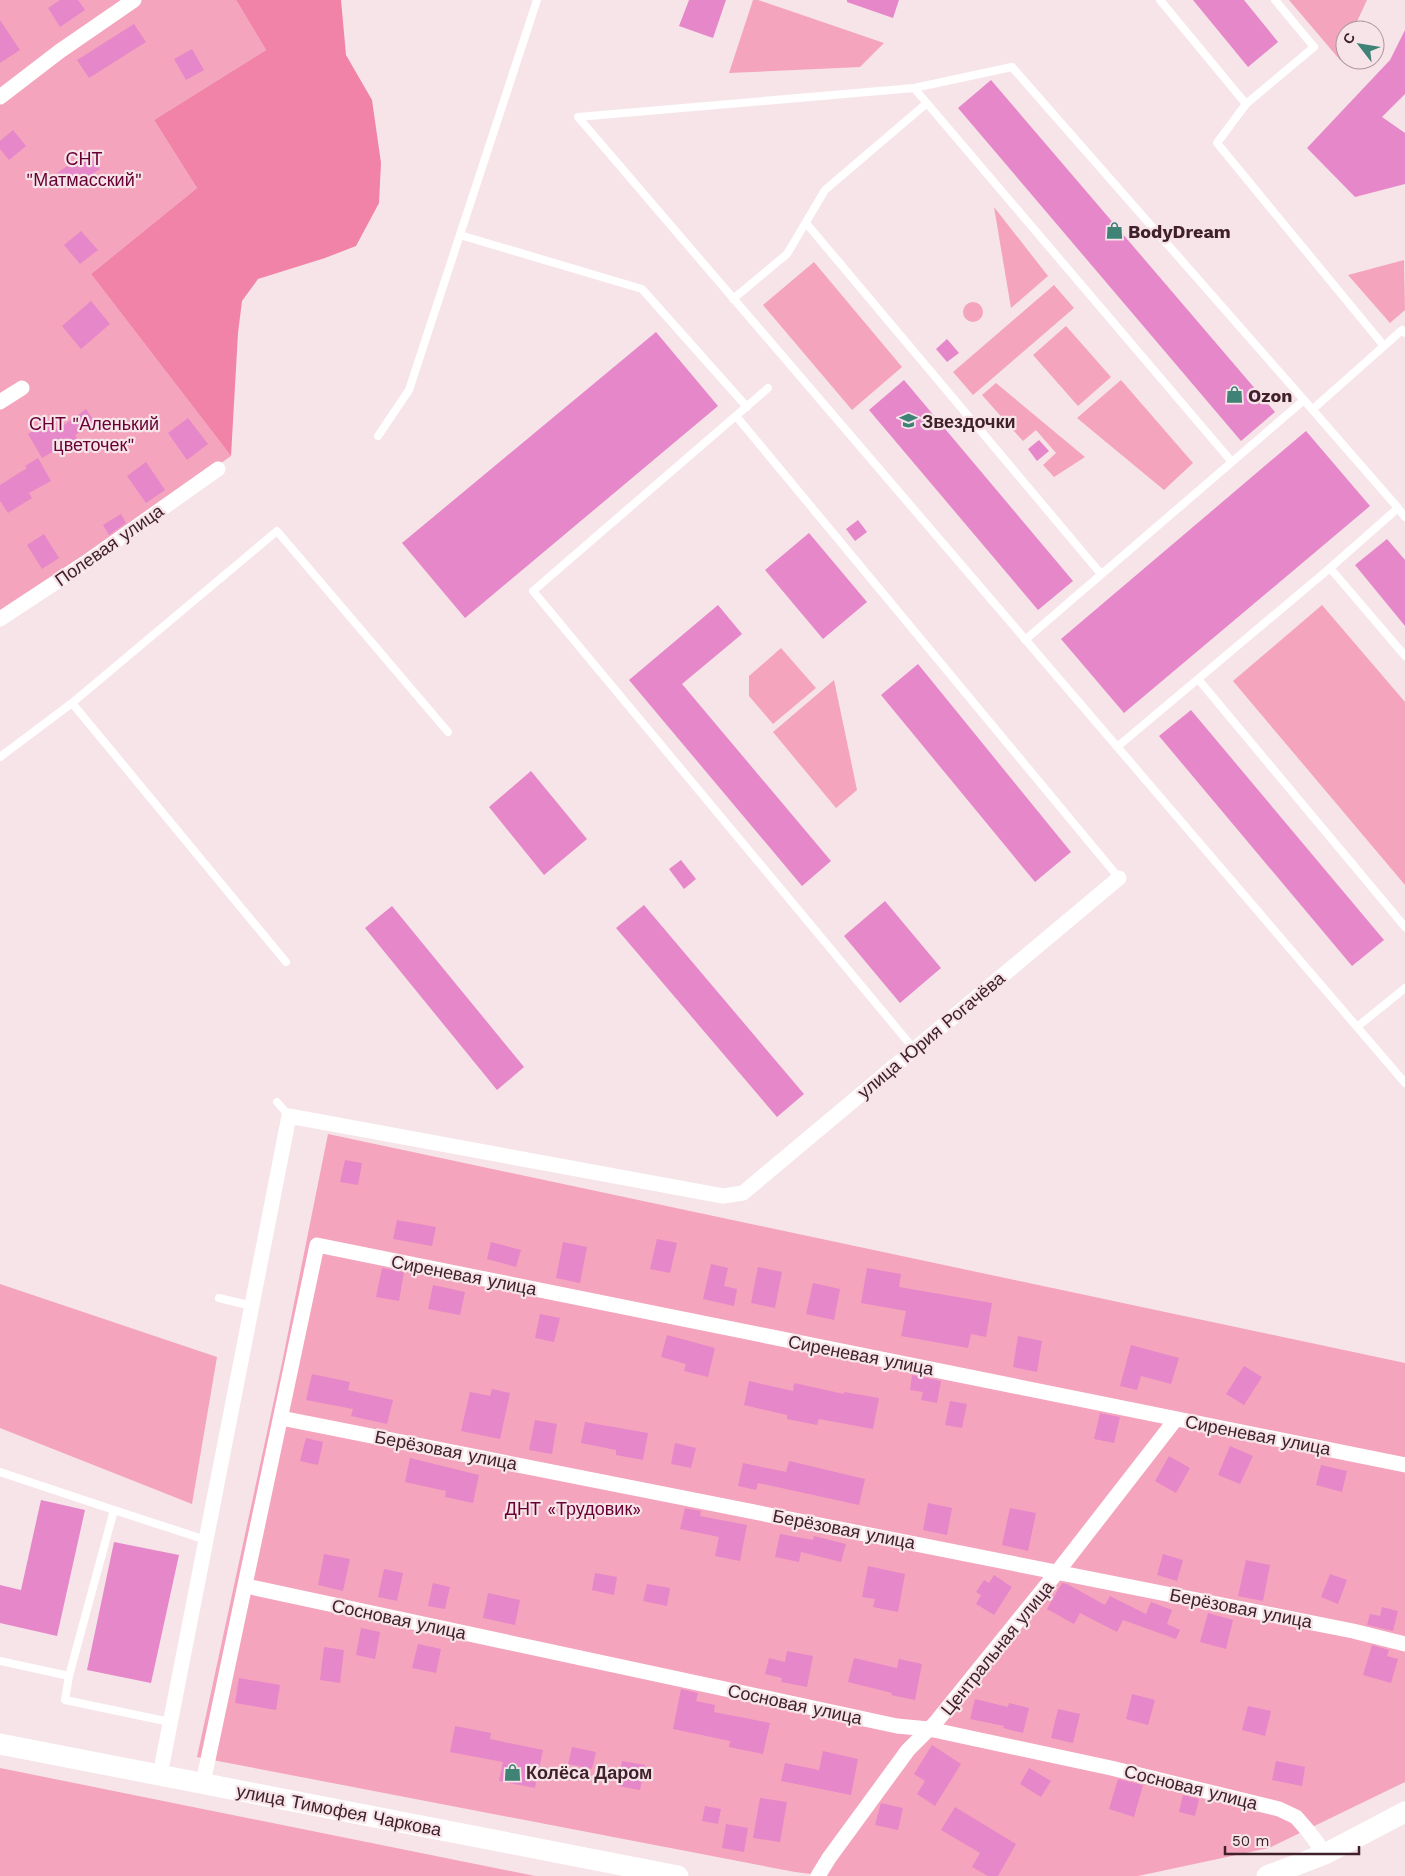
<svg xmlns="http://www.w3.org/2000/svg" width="1405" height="1876" viewBox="0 0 1405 1876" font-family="'Work Sans',sans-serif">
	<rect width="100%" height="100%" fill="#f6e4e9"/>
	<path fill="#f5a4bd" d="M0,0H236L266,50L154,120L197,188L91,274L231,456L0,619Z
		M753,0H758L884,43L860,67L729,73Z
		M1289,0H1367L1353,30H1345V48L1340,60Z
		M994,207L1048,276L1011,308Z
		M1404,260L1405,310L1390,323L1348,275Z
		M814,262L902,367L852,410L763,305Z
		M1054,285L1074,308L973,395L953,372Z
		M963 312a10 10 0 1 1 20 0a10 10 0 1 1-20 0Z
		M1066,326L1111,377L1078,406L1033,355Z
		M1121,380L1193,463L1164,490L1077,418Z
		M996,383L1085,457L1054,477L1043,465L1056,453L1036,430L1023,441L982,395Z
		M1322,605L1405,702V885L1233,681Z
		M781,648L816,688L773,724L749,696V676Z
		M834,680L857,790L836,808L773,732Z
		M328,1134L1405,1363V1782L1269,1848L1138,1876H827L795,1872L197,1757L282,1363Z
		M0,1284L217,1357L192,1504L0,1428Z
		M0,1768L535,1876H0Z"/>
	<path fill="#f182a8" d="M236,0H341L346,55L372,100L381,163L379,203L356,246L325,258L258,279L242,301L238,333L231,456L91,274L197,188L154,120L266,50Z"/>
	<path fill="#e687c9" d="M60,0H78L85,10L60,27L48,8Z
		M689,0H726L713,38L679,26Z
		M847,0H899L893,18L847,2Z
		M1193,0H1244L1278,42L1248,67Z
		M0,20L20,50L0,63Z
		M134,24L146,42L89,78L77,60Z
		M1405,30V94L1382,117L1405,133V184L1355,197L1307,148L1390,60Z
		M192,49L204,70L186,80L174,59Z
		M991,80L1275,412L1241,441L958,108Z
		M13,130L26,146L9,160L0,149V141Z
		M88,152L100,169L69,190L57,173Z
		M81,231L98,250L80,264L64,245Z
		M91,301L110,324L81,349L62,326Z
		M656,332L718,406L465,618L402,543Z
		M947,339L959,353L947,362L936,349Z
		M904,380L1073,581L1038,610L869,410Z
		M86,409L95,422L75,435L77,438L42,458L28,434L52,420L57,430Z
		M188,418L208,444L187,460L168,433Z
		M1306,431L1370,506L1124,713L1061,639Z
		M1039,440L1049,451L1037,461L1028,449Z
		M38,458L51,481L29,493L32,498L8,513L0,501V485L27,468L25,466Z
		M146,462L165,490L146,503L127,476Z
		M121,514L126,523L109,535L103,525Z
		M858,520L867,532L855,541L846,529Z
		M809,533L867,602L823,639L765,570Z
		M44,534L59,558L42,569L27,545Z
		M1387,539L1405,560V626L1355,565Z
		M718,605L742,634L682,684L831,861L802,886L629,680Z
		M918,664L1071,852L1035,882L881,695Z
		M1191,710L1384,940L1352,966L1159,736Z
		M531,771L587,839L544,875L489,807Z
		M681,860L696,879L684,889L669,869Z
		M885,901L941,968L900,1003L844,936Z
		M644,905L804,1094L777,1117L616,928Z
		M392,906L524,1067L497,1090L365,928Z
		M345,1160L362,1163L358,1185L340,1182Z
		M397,1220L436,1227L432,1246L393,1239Z
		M657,1239L677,1243L670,1273L650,1269Z
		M491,1242L521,1250L516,1267L487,1259Z
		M563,1242L587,1247L580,1283L556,1278Z
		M711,1264L728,1268L724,1286L737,1289L734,1306L703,1299Z
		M758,1267L782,1272L775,1308L751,1303Z
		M382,1268L404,1272L399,1301L376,1297Z
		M867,1268L901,1274L899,1287L992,1303L986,1337L971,1334L968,1348L901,1336L906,1311L861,1303Z
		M813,1283L840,1289L834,1320L806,1314Z
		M433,1285L465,1292L460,1315L428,1309Z
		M540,1314L560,1318L554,1342L535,1338Z
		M667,1335L715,1348L708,1377L684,1371L686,1364L661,1357Z
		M1018,1336L1042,1341L1037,1372L1013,1367Z
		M1131,1345L1179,1358L1171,1384L1141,1376L1137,1390L1120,1386Z
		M1244,1366L1262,1377L1244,1405L1226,1394Z
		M312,1374L350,1382L348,1390L393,1400L387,1424L351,1416L353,1409L306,1400Z
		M912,1375L941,1381L937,1403L921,1400L923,1392L910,1390Z
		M749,1381L793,1391L794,1383L844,1394V1392L879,1398L873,1429L819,1419L817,1425L787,1419V1415L744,1405Z
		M492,1389L510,1393L500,1439L461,1431L470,1392L490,1396Z
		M950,1401L967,1404L962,1428L945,1425Z
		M1100,1413L1120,1417L1114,1443L1094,1439Z
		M535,1420L557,1424L552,1454L529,1450Z
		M585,1422L648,1433L643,1460L616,1455V1450L581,1443Z
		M306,1438L323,1442L318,1465L300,1461Z
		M675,1443L696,1448L691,1468L671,1464Z
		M1230,1446L1253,1456L1240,1484L1218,1475Z
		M1169,1456L1190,1468L1176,1493L1155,1481Z
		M410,1458L479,1475L473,1503L445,1497L446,1491L405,1482Z
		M789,1461L865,1479L859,1505L758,1483L756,1490L738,1486L743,1463L786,1472Z
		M1321,1465L1347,1471L1342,1492L1316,1485Z
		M41,1500L85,1510L57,1636L0,1623V1585L21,1590Z
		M928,1503L952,1508L947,1535L923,1530Z
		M685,1508L701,1511L700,1516L747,1525L740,1561L715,1556L719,1537L680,1529Z
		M1010,1508L1036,1513L1028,1551L1002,1545Z
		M780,1534L813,1540L814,1536L846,1544L841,1562L801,1552L799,1562L775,1557Z
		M114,1542L179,1555L151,1683L87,1670Z
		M324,1554L350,1559L343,1591L318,1585Z
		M1163,1554L1183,1560L1177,1581L1157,1575Z
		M1246,1560L1270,1565L1263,1601L1238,1596Z
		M868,1566L905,1574L898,1612L873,1607L875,1599L862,1597Z
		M384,1569L403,1573L397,1601L378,1597Z
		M595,1573L617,1577L614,1595L592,1590Z
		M1330,1574L1347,1580L1338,1604L1321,1597Z
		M994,1575L1012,1587L994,1615L976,1604L981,1595L976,1592L984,1580L989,1583Z
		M433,1583L450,1587L445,1609L428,1606Z
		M1062,1583L1067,1584L1105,1605L1110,1596L1146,1614L1151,1602L1172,1610L1167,1624L1180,1630L1176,1639L1123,1620L1117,1632L1080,1613L1074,1624L1047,1609Z
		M647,1584L670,1588L667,1606L643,1601Z
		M488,1593L520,1600L515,1625L483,1618Z
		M1382,1607L1398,1611L1393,1631L1367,1625L1370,1614L1380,1616Z
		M1208,1613L1233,1620L1226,1649L1200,1642Z
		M361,1628L380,1632L375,1659L356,1655Z
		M418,1644L441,1649L436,1673L412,1668Z
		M1372,1645L1389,1650L1387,1656L1398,1659L1391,1683L1363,1675Z
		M324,1647L344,1650L340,1683L320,1680Z
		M787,1651L813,1656L807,1687L781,1682L782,1678L765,1674L769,1658L785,1662Z
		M854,1658L897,1668L899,1659L922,1664L915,1700L891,1695L892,1693L848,1682Z
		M239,1678L280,1685L276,1710L235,1703Z
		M681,1689L698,1693L696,1701L715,1705L714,1712L770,1723L763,1754L729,1747L730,1741L673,1729Z
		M1132,1694L1155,1700L1148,1725L1126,1719Z
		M975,1699L1008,1707L1009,1703L1029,1708L1023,1733L1003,1728L1004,1726L970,1719Z
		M1248,1706L1271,1711L1265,1736L1242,1730Z
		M1058,1709L1080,1714L1073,1743L1051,1738Z
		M455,1726L491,1733L490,1739L543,1750L535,1788L499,1781L503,1762L450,1752Z
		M932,1745L961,1764L935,1806L917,1794L925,1781L914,1774Z
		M572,1747L596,1752L592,1769L568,1764Z
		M823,1751L858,1759L851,1795L781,1781L785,1763L819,1770Z
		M622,1761L645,1765L640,1790L618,1786Z
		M1276,1761L1305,1767L1302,1786L1272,1780Z
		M1029,1768L1051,1781L1041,1797L1020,1784Z
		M1118,1779L1143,1785L1134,1817L1109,1809Z
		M1183,1795L1199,1799L1195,1816L1179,1812Z
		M760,1798L787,1802L780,1842L753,1838Z
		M881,1803L903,1808L898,1830L875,1825Z
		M705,1806L721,1809L718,1824L702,1821Z
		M955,1807L1016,1844L998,1876H988L972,1867L980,1853L941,1830Z
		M726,1824L748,1828L744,1852L722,1848Z"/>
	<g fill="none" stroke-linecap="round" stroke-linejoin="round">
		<path stroke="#fff" stroke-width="8" d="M1160,0L1246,104L1314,47L1275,0
			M1246,104L1217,143L1384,346
			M578,117L1405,1083
			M578,117L914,88
			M806,223L1101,574
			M460,235L642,289L747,407
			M733,299L787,254L825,190L927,103
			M768,388L533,591L914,1049
			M1313,409L1402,330L1405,333
			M736,416L1119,878
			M378,436L409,390L537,0
			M1232,462L914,88L1012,67L1304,400
			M1398,508L1405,517
			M1025,640L1304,400L1398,508L1330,568L1405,656
			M1198,679L1330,568
			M72,703L286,962
			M1117,747L1198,679L1405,927
			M0,757L72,703L277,531L448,732
			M1357,1027L1405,988
			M277,1102L289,1116
			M219,1298L252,1306
			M0,1472L114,1510L69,1676L65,1700L170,1722
			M114,1510L206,1540
			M0,1661L69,1676"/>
		<path stroke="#fff" stroke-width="15" d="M0,97L60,51L134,0
			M0,402L22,388
			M0,619L85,563L218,469
			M281,1418L1353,1631L1405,1644
			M246,1586L897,1726L929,1729L1111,1768L1279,1809L1296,1817L1309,1832L1325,1854
			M160,1775L289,1116L723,1196L743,1193L1119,878
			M203,1783L317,1245L1405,1465
			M818,1876L829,1858L908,1750L936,1722L1058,1571L1176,1419"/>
		<path stroke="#fff" stroke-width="21" d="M0,1744L678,1876
			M1267,1876L1325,1854L1405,1812"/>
	</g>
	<defs>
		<symbol id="shop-bare" viewBox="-9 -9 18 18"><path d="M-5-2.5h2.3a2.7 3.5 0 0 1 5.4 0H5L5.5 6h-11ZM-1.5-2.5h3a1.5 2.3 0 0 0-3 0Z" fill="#3f8276" stroke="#f6e4e9" stroke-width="2.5" paint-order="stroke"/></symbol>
		<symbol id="school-bare" viewBox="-9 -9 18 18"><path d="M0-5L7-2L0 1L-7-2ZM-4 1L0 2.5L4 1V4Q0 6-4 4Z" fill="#3f8276" stroke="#f6e4e9" stroke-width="2.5" paint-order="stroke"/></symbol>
	</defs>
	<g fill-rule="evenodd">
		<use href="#shop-bare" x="1102" y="218" width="25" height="25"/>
		<use href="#shop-bare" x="1222" y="382" width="25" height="25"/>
		<use href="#school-bare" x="896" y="408" width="25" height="25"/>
		<use href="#shop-bare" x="500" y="1760" width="25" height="25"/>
	</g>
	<g text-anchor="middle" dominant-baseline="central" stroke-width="4.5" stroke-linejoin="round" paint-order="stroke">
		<g font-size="18" fill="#680034" stroke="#f6e4e9">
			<text x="84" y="158">СНТ<tspan x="84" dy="21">"Матмасский"</tspan></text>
			<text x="94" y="423">СНТ "Аленький<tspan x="94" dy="21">цветочек"</tspan></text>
			<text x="573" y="1508">ДНТ «Трудовик»</text>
		</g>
		<g font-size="18" font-weight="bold" fill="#40212b" stroke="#f6e4e9" text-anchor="start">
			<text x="1128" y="231">BodyDream</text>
			<text x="1248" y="395">Ozon</text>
			<text x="922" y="421">Звездочки</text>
			<text x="526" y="1772">Колёса Даром</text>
		</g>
		<g font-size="18" fill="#40212b" stroke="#f6e4e9">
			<text transform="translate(109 545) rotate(-35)">Полевая улица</text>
			<text transform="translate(931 1035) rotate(-40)">улица Юрия Рогачёва</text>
			<text transform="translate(464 1275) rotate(11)">Сиреневая улица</text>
			<text transform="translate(861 1355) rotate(11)">Сиреневая улица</text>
			<text transform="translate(1258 1435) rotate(11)">Сиреневая улица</text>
			<text transform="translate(446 1450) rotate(11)">Берёзовая улица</text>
			<text transform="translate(844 1529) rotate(11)">Берёзовая улица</text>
			<text transform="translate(1241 1608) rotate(11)">Берёзовая улица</text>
			<text transform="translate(399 1619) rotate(12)">Сосновая улица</text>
			<text transform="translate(997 1648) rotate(-51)">Центральная улица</text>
			<text transform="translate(795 1704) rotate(12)">Сосновая улица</text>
			<text transform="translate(1191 1787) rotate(14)">Сосновая улица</text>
			<text transform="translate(339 1810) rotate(11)">улица Тимофея Чаркова</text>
		</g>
	</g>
	<g transform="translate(1360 45) rotate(301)"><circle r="24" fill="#f6e4e9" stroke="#ad969d"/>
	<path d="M0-4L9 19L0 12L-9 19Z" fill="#3f8276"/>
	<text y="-8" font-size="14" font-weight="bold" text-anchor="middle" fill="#40212b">С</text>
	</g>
	<path d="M1225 1846v8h134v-8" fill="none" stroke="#40212b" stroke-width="2.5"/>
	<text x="1232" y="1846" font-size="15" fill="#40212b" stroke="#f6e4e9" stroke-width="4" paint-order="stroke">50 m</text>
</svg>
